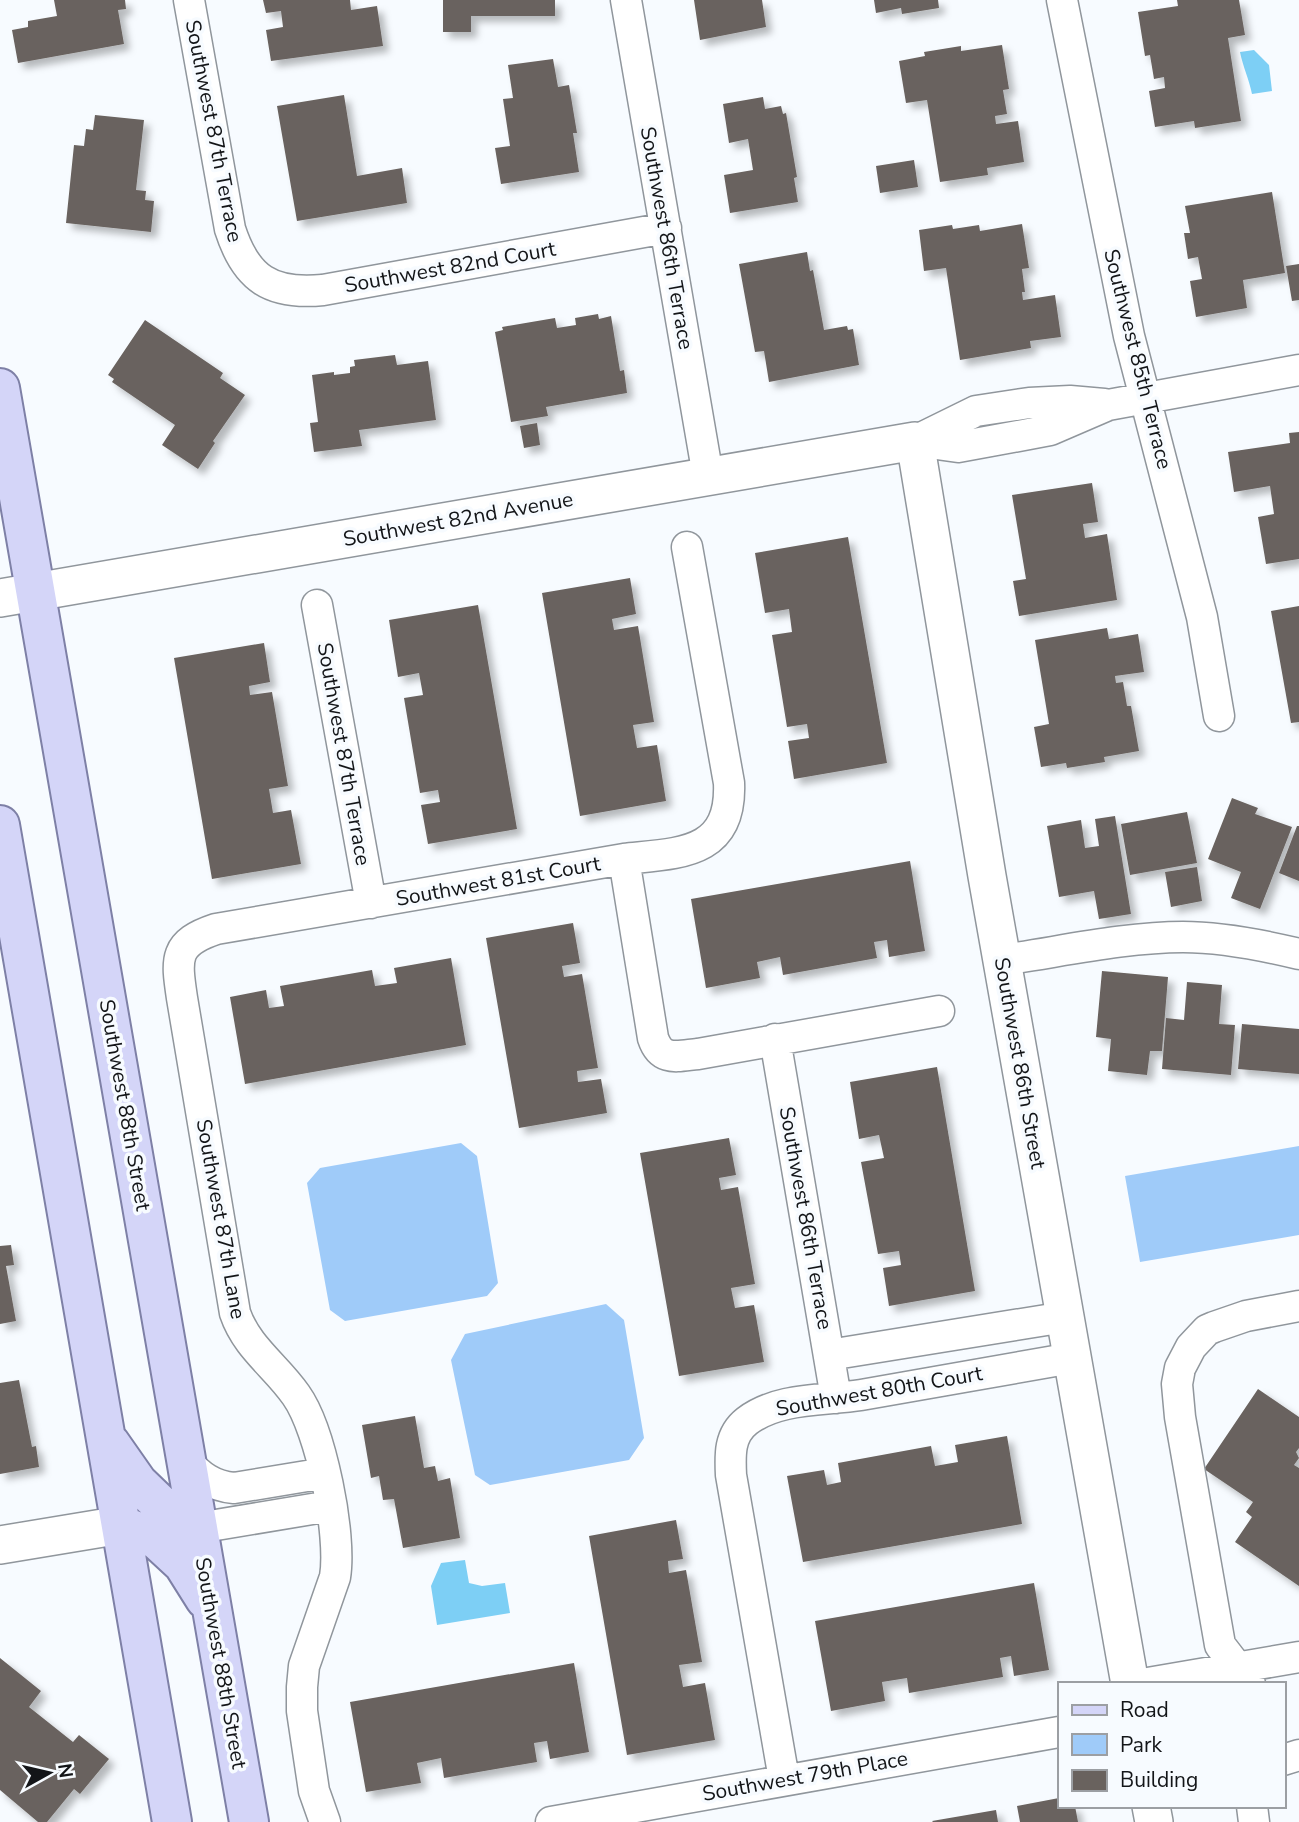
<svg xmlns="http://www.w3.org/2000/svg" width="1299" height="1822" viewBox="0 0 1299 1822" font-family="'Nunito Sans',sans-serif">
	<defs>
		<filter id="shadow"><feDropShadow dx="6" dy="6" stdDeviation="3.5" flood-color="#0004"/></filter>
	</defs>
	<rect width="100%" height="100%" fill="#f7fbff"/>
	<path fill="#9fcbf9" d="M461,1143L477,1156L498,1283L487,1296L345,1321L330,1310L307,1183L320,1168Z
		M1299,1146V1235L1140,1262L1125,1176Z
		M606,1304L624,1320L644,1438L629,1460L490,1485L475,1475L451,1360L465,1334Z"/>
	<path fill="#7dcff5" d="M1254,50L1269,65L1272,91L1252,94C1249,79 1243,67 1240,52Z
		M465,1560L469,1583L482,1586L505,1583L510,1613L437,1625L431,1586L441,1563Z"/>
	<path fill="#69625e" filter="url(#shadow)" d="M54,0H125L126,9L118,10L124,44L18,63L12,30L28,27V21L57,16Z
		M263,0H350L351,10L377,6L383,46L271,61L266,30L283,27L281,11L266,13Z
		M443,0H555V16H471V32H443Z
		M694,0H762L766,27L700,40Z
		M874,0H938L939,8L902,14L901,8L876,13Z
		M1177,0H1239L1245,35L1228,38L1241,121L1195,128L1194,121L1155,127L1149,91L1165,88L1164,77L1154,79L1150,55L1145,56L1138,12L1178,6Z
		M1002,45L1009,89L1003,90L1007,114L995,116L996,124L1018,121L1024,162L987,168L988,175L940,182L927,100L906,103L899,61L925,56L924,52L961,46V51Z
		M553,59L558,87L569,85L577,133H573L579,172L501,184L495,148L510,146L503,99L513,98L508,65Z
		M344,95L357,176L402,168L407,203L297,221L277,106Z
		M763,97L765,109L781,106L783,114L786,113L797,177L794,178L798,202L730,213L724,175L753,170L748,139L729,143L723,104Z
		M95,115L144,120L136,190L146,191L145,200L154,201L151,232L66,223L74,145L84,146L86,129L93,130Z
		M914,160L918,187L880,193L876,166Z
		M1272,192L1285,273L1243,280L1247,308L1196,317L1190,281L1202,279L1198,257L1188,259L1184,233H1190L1185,206Z
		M1022,224L1029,268L1022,269L1025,292H1022L1023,300L1055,295L1061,337L1030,341L1031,348L960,360L946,268L924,271L919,230L952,225L953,229L979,225L980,231Z
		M807,252L810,271L813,270L824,330L847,326L848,330L853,329L859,365L769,382L764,351L755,352L739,264Z
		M1299,264V300L1292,301L1286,266Z
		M598,314L599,319L611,316L620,371L624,370L627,393L546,407L548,416L511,422L495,332L503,330L502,327L555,318L557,328L576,325L575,318Z
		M145,320L223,373L220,378L245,395L213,441L215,443L198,469L162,445L175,425L112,382L114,379L108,375Z
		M395,355L397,365L428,361L436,420L359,430L362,446L314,452L310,423L318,422L312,375L334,372V375L350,373V367L355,366L354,360Z
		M537,423L540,445L524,448L520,426Z
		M1299,432V559L1266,564L1258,517L1274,514L1270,486L1234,492L1228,452L1290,443L1289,433Z
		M1092,483L1098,522L1083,524L1085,538L1107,534L1117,600L1019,616L1013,581L1026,579L1012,495Z
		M848,537L887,763L794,779L788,741L809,738L807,724L787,727L772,635L792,632L789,609L765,613L755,553Z
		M630,578L636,614L612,619L614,630L638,626L654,722L633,725L637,748L657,745L666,801L580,816L542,593Z
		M478,605L517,829L428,844L421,805L440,802L438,790L420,793L404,698L423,695L419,673L398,677L389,620Z
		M1299,606V722L1291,723L1271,611Z
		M1107,628L1109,639L1138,634L1144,672L1115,676L1116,683L1123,682L1127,706H1131L1139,751L1104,757L1105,762L1067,768L1066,763L1041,767L1034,727L1049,724L1035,640Z
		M264,643L270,682L249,686L250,695L272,692L288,786L269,789L273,813L291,810L301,864L212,879L174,658Z
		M1232,798L1258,808L1255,814L1292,827L1260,909L1231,898L1241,872L1208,859Z
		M1187,812L1197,863L1130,875L1121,824Z
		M1115,816L1131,914L1099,919L1094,891L1059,897L1047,826L1081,820L1085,848L1099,846L1095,819Z
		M1297,826H1299V881L1279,873Z
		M910,861L925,951L889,957L887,940L874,942L877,958L783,975L780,957L757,962L760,978L706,988L691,899Z
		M1197,867L1202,901L1171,907L1165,872Z
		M573,923L580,963L562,966L564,977L582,974L598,1068L577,1071L578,1082L601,1079L607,1113L519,1128L486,938Z
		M451,958L466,1045L245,1084L230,997L266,990L269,1008L284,1006L280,986L372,970L375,986L397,983L394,968Z
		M1102,971L1168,977L1162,1051H1150L1147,1075L1108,1071L1111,1039L1096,1037Z
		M1187,982L1222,985L1219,1024L1235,1025L1231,1075L1162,1069L1166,1018L1184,1020Z
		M1242,1024L1299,1029V1074L1238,1069Z
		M937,1067L975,1291L889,1306L883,1268L901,1265L899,1251L878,1254L861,1162L884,1158L879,1135L859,1139L850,1082Z
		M729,1138L736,1175L719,1178L721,1190L738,1187L755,1284L731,1288L735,1308L754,1305L764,1362L679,1376L640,1153Z
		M11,1245L14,1265L6,1266L16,1321L0,1324V1246Z
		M19,1380L32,1447L36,1446L39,1467L0,1474V1383Z
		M1258,1389L1299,1417V1448L1296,1452L1299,1458L1294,1465L1299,1468V1586L1235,1542L1252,1517L1246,1512L1253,1502L1204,1469Z
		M415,1416L424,1468L435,1466L438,1481L450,1478L460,1538L403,1548L394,1499L383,1500L379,1476L371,1478L362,1425Z
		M1007,1436L1022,1524L803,1562L787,1476L824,1470L827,1485L841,1482L838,1463L931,1446L935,1466L958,1462L955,1445Z
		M676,1520L683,1559L668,1561L669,1573L686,1570L702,1662L679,1665L683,1687L705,1683L715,1740L627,1755L589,1536Z
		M1034,1583L1049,1670L1014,1676L1011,1656L1000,1658L1003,1677L909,1693L907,1678L882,1682L885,1701L831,1711L815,1621Z
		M0,1658L41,1691L29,1707L73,1742L79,1735L109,1759L80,1794L74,1789L47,1822H38L0,1790Z
		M574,1663L589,1752L550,1759L547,1741L534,1743L537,1762L444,1778L441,1758L417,1763L421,1783L366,1792L350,1702Z
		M1059,1798V1806H1075L1078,1822H1020L1017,1806Z
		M996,1810L998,1822H933L932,1821Z"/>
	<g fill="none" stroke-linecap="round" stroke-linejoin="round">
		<defs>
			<path id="minor" d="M189,0L230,229C246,279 271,295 323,290L666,228
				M626,0L708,476
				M1062,0L1129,336L1202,617L1219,716
				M915,441L958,447L1029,434L1050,430L1108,405L1299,370
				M915,441L976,411L1029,403L1070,401L1104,404
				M317,605L371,903
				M624,859L653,1038C661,1062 677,1056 698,1054L939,1011
				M1002,960C1059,952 1126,937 1183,937C1221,937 1262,945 1299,954
				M775,1039L836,1398
				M829,1355L1065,1317
				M186,1461C200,1476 212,1486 234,1488L325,1473
				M198,1528L330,1506
				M1142,1684L1299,1657
				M1250,1684L1220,1645L1219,1639L1180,1417L1177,1384L1180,1368L1191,1347L1207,1330L1214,1327L1246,1316L1299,1306
				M1283,1760L1299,1755
				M784,1779L731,1475C730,1455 729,1435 747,1421C779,1397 823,1401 861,1395C931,1383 1002,1370 1072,1358
				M1252,1806L1254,1822
				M325,1822L314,1791L302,1711V1687L304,1666L335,1577C342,1535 321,1430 296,1395C276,1366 247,1348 235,1313L182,998C176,958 174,943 216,929L624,859C679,853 732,855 729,783L687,547
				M551,1822L1059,1732"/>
			<path id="tertiary" d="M0,598L915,441L987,876L1130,1684
				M0,1545L121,1525
				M1151,1806L1154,1822"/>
			<path id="primary" d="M0,388L249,1822
				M0,825L172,1822
				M110,1443L138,1483L165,1509L198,1528
				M121,1525L156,1539L183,1564L205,1599"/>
		</defs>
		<use href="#minor" stroke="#90969c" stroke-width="33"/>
		<use href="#tertiary" stroke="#90969c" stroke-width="40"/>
		<use href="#primary" stroke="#7e80a6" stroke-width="42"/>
		<use href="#minor" stroke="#fff" stroke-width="30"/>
		<use href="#tertiary" stroke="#fff" stroke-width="37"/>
		<use href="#primary" stroke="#d4d5f8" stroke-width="38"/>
	</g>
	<g text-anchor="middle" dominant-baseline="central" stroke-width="7" stroke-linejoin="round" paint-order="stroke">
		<g font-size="21" fill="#131518" stroke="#f7fbff">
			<text transform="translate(214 131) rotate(79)">Southwest 87th Terrace</text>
			<text transform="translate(667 238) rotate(80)">Southwest 86th Terrace</text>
			<text transform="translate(450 267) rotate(-10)">Southwest 82nd Court</text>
			<text transform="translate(1138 359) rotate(76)">Southwest 85th Terrace</text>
			<text transform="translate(458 519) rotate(-10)">Southwest 82nd Avenue</text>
			<text transform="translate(344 754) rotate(80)">Southwest 87th Terrace</text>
			<text transform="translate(498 881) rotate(-10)">Southwest 81st Court</text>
			<text transform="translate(1020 1063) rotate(80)">Southwest 86th Street</text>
			<text transform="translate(125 1105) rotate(80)">Southwest 88th Street</text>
			<text transform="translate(806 1218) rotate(80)">Southwest 86th Terrace</text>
			<text transform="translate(221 1219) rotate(80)">Southwest 87th Lane</text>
			<text transform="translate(879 1391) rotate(-10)">Southwest 80th Court</text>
			<text transform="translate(221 1663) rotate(80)">Southwest 88th Street</text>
			<text transform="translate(805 1776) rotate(-10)">Southwest 79th Place</text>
		</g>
	</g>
	<rect x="1058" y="1682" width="228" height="126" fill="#f7fbff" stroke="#9c9fa3" stroke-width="2"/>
	<rect x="1072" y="1705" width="35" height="10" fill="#d4d5f8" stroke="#9c9fa3" stroke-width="2"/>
	<text x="1120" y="1717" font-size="21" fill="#131518">Road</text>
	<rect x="1072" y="1734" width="35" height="21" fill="#9fcbf9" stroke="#9c9fa3" stroke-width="2"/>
	<text x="1120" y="1752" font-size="21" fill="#131518">Park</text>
	<rect x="1072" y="1770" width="35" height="21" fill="#69625e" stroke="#9c9fa3" stroke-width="2"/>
	<text x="1120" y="1787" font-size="21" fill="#131518">Building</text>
	<g transform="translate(49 1773) rotate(82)" stroke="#f7fbff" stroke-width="5" paint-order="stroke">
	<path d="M0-5L12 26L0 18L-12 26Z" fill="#131518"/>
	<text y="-10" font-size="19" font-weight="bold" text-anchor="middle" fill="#131518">N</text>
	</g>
</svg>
